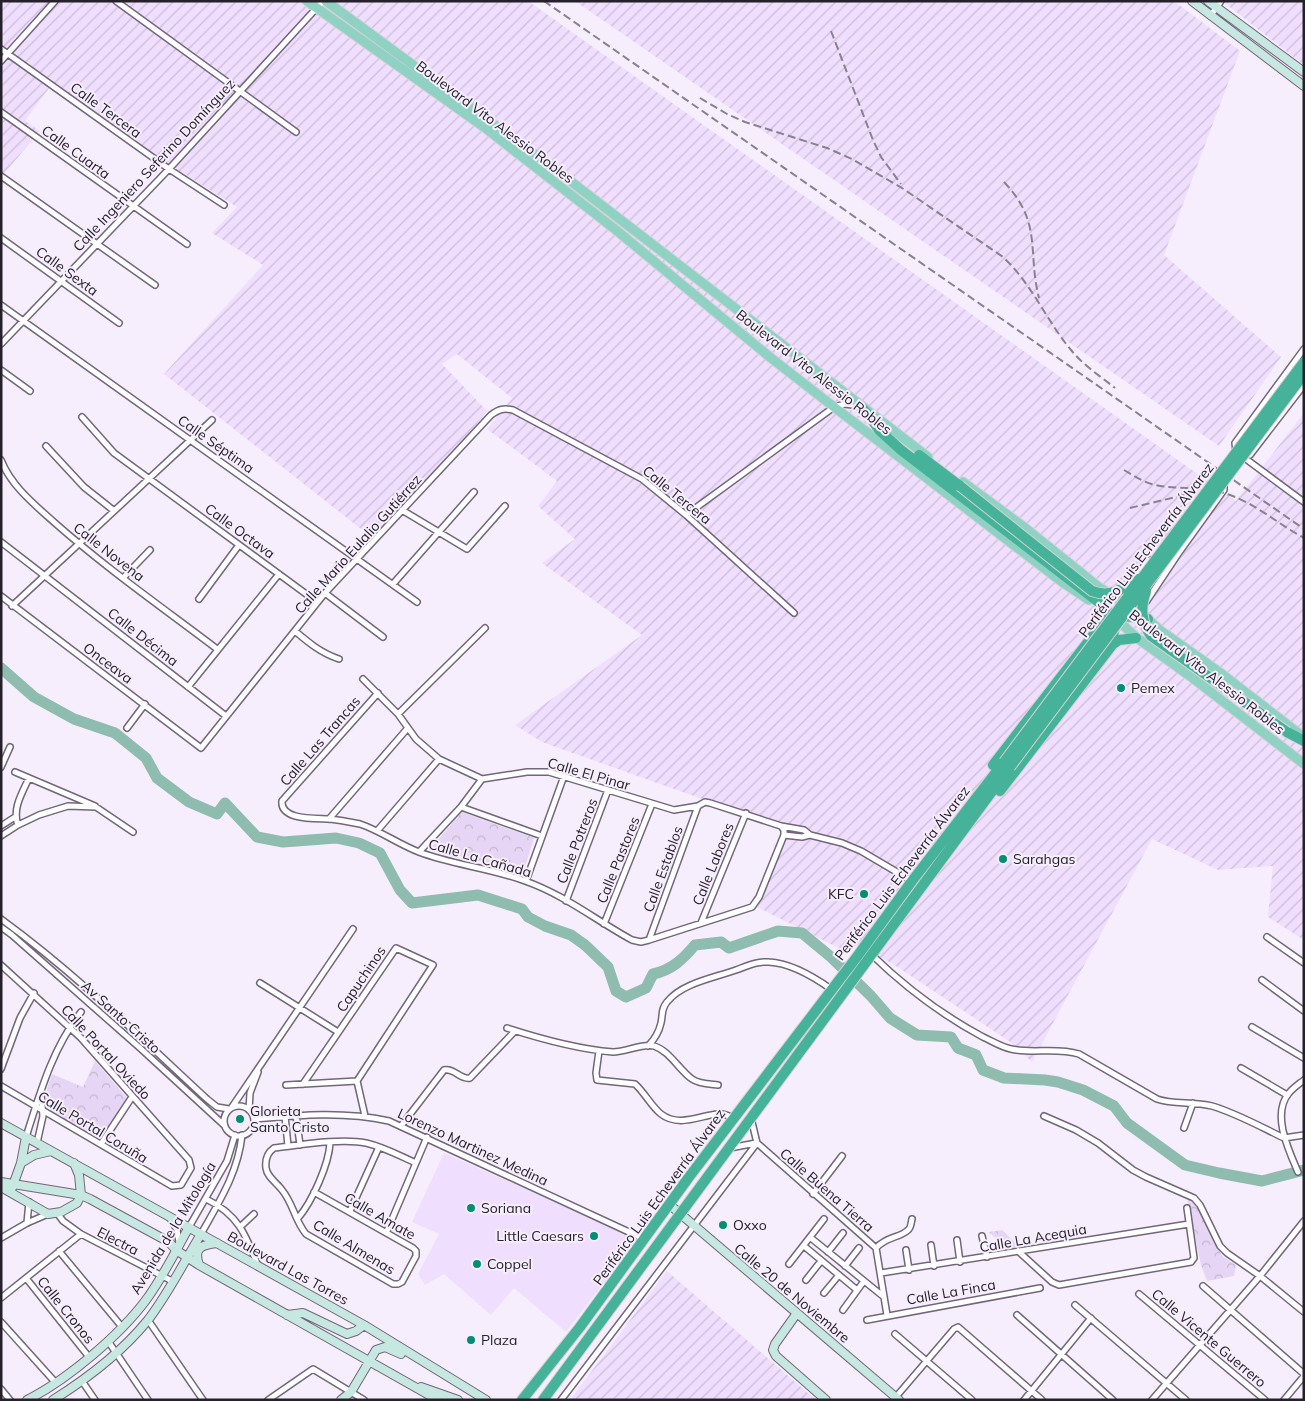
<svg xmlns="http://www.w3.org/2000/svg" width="1305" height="1401" viewBox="0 0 1305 1401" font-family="Mulish,sans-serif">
	<defs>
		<pattern id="industrial-furrows" width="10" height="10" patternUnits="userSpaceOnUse" patternTransform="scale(1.25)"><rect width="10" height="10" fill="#efdefe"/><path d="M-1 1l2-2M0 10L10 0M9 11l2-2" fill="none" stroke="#cdbeda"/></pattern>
		<pattern id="park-crowns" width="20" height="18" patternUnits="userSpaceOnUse" patternTransform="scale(1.25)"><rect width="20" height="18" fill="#e6d5f4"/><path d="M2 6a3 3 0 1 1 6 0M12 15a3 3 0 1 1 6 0" fill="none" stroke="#c5b7d1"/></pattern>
	</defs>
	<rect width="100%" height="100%" fill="#f6eefd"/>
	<path fill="#efdefe" d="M444,1153L626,1233L636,1241L566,1332L514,1288L491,1315L444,1274L425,1285L418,1274L439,1234L412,1222Z"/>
	<path fill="url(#industrial-furrows)" d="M1,1H528L1236,501L1304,413V940L1268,917L1273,866L1218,870L1152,839L1032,1062L1009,1041L893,964L857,945L847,952L757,907L789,830L542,742L515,725L642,635L542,563L575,539L538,506L557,481L487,429L512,398L457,354L442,364L487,411L454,451L370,536L164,374L263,265L212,233L237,207L49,88L25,121L40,131L3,175L1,174Z
		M575,1H1174L1240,51L1164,255L1281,357L1219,446Z
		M1222,1H1304V65Z
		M667,1271L816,1400H570Z"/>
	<path fill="url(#park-crowns)" d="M462,812L534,838L523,873L431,848Z
		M95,1061L127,1098L100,1138L52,1113C42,1100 47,1088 52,1074L83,1087Z
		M1187,1198L1193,1199L1222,1256L1236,1265L1234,1276L1207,1281L1201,1265Z
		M1002,1230L1020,1247L1007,1249L989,1232Z"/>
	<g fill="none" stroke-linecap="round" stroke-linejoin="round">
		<path stroke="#8ebcae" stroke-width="11" d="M1,668L34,697L74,719L115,733L146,758L157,778L189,802L217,814L225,803L257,837L283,842L336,838L359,843L380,853L400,890L412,903L478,895L522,909L528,917L545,926L571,935L585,945L608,967L616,991L626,997L646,988L653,974C672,970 683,959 695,945L721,942L729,948L778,931L802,933L831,957L871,996L890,1018L917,1035L951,1037L958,1048L976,1055L983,1070L1004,1078L1045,1080L1058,1082L1083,1090L1114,1106L1127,1123L1185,1165L1219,1173L1262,1181L1304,1170"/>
		<defs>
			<path id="street" d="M116,1L296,132
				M1211,15L1221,1
				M1,49L169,169L224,205
				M1,61L55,1
				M1,112L187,244
				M1,176L155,285
				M1,238L119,323
				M1,305L417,602
				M1,344L169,169L323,1
				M1,370L30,391
				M82,417L114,453L317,602
				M46,446L84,487L113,510
				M1236,451L1235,443L1304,349
				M1250,455L1304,385
				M1246,459L1304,502
				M1,460C11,486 35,505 55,523C106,568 163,608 217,649
				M402,510L467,549L505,506
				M686,515L834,407L845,404L860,406
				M1,542L226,716
				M123,578L150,550
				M1132,579L1150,560
				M393,584L474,492
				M325,593L383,637
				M1,596L201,748L325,593L491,415C499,409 504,408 513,410L642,479L686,515L794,613
				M199,599L239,545
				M1146,602L1178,554L1224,490V483
				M12,606L212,420
				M295,631C309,643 321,653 339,659
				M363,679L398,714L416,739L439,759L482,779L527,772H549L674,810L698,806L705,802L710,803L781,826L784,830V835
				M188,687L279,574
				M378,693L282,801C280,821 317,818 330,819C340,820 350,822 360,824C381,831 398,844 419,852C453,865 491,868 525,881C563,894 597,921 632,940L641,942L649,940L752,907L759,897L784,835
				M398,714L485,628
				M127,728L145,704
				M1,767L10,747
				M15,772L95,806
				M461,807L542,836
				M329,819L407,729
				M18,825C12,809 22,793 29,778
				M1,826L15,817
				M781,826L804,830L810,835L842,843L861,851L912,881
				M377,831L439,759
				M784,835L802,837L810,835
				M1,836L18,825L39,815L68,806L96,807L133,832
				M419,852L461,807L482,779
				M526,881L564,776
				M566,901L608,790
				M1,919C75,973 140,1037 207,1099L217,1107L229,1109
				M701,923L746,813
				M604,924L652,804
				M1,927L12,935L140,1048L225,1126
				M1267,937L1304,963
				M649,940L698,806
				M872,955C905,987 942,1015 983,1037C992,1041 1001,1047 1011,1049C1033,1054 1056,1047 1079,1054L1157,1099C1174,1105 1193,1101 1212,1106C1236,1113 1261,1127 1284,1138
				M1,965L81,1038L189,1160L191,1168L181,1185L172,1186L1,1086
				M1262,980L1304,1011
				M260,983L338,1032
				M1252,1027L1304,1058
				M507,1028C541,1039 576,1049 613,1052C626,1052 643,1043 654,1046C670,1051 679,1070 692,1079C699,1084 709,1084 718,1085
				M648,1046C655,1039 659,1032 661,1023C663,1014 661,1009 667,1002C682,983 714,978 736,970C747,966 757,961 769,962C790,963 814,977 831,989
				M599,1051L596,1073L597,1080L635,1084C645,1093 651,1106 661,1114C679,1128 701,1115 718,1114C723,1113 729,1116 733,1118
				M1241,1068L1287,1095
				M1,1069L20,1018L34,993
				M303,1084L396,948L433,965L357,1081L365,1116
				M286,1085L357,1081
				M224 1121a15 15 0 1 1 30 0a15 15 0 1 1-30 0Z
				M232,1107L353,929
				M249,1110L250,1093L258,1072
				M296,1115L300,1145
				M285,1116L288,1146
				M1044,1116L1076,1130L1098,1143L1133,1170L1146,1177L1194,1198L1200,1205L1220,1246L1227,1253L1260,1276L1304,1312
				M751,1118L757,1143L876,1248L887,1315
				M254,1119C300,1115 344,1111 389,1121L644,1239
				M401,1126L444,1070C455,1068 460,1080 470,1078L515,1031
				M1184,1128L1193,1103
				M26,1137C40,1093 52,1049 81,1012
				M1284,1138L1304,1135
				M37,1143L43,1116L41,1094
				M101,1144L132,1097
				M730,1148L756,1143
				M1298,1172C1289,1151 1271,1114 1289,1093C1293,1088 1299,1084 1304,1080
				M314,1192L413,1248L416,1251V1256L402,1282L398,1284H393L306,1234C295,1221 293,1203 282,1190C277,1183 267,1177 266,1168C265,1160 267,1153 274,1148C300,1145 341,1138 366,1143C384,1147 400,1156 416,1163
				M813,1194L842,1156
				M206,1199C238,1214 246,1235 258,1266
				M350,1211L379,1147
				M57,1213L63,1221L81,1234L172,1281
				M170,1218L177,1230L179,1242
				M298,1218C312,1202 329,1164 330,1143
				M27,1223L29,1202
				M189,1227L227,1161L235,1135
				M240,1227L254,1214
				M387,1231L427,1137
				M201,1234C219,1202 238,1173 242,1135
				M982,1236L987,1257
				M1,1238L27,1223L48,1214
				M811,1238L884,1297
				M957,1240L960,1262
				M931,1245L934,1266
				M804,1246L857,1290
				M876,1248C887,1236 900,1238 908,1230C911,1228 911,1223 912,1219
				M906,1250L909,1270
				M59,1251L122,1327
				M1018,1251L1052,1282L1059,1285L1191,1262L1194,1258L1187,1208
				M828,1252L843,1233
				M789,1264L824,1219
				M845,1266L859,1248
				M881,1273L1189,1224
				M26,1278L89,1357
				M806,1280L821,1261
				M1203,1286L1304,1374
				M824,1293L839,1275
				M1139,1294L1265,1400
				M1,1298L81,1234
				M1075,1305L1186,1400
				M843,1310L864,1281
				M1017,1315L1113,1400
				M148,1320L203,1400
				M867,1320L1040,1288
				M1,1322L55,1382
				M895,1334L972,1400
				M108,1341L148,1400
				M82,1381L95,1400
				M1,1389L10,1400
				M895,1398L954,1329L958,1327L1042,1400
				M268,1400L313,1369L364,1400
				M561,1400L757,1143
				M1024,1400L1091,1318
				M1152,1400L1260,1276L1304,1221
				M1284,1400L1304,1376"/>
			<path id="secondary" d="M1192,1L1304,86
				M1208,1L1304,72
				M1,1123L364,1325L486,1400
				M21,1163L34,1155L51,1151
				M1,1182L81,1195L90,1199L169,1242L176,1250L199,1265L438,1400
				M1,1187L48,1214L61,1212L77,1203L81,1195L79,1175L74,1163
				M12,1188L21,1163L26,1137
				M670,1205L899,1400
				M199,1265C193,1247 202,1245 217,1243
				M797,1313L775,1344L773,1350L776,1356L826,1400
				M287,1315L303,1313L347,1334L356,1331L364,1325
				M421,1387L458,1400
				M27,1400C67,1380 120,1335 146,1300C163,1277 175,1252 189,1227
				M53,1400C88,1378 122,1352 148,1320C168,1294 184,1262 201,1234
				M341,1400L351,1392L376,1350L385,1347L401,1354"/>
			<path id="primary" d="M307,1L484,127L616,230L771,358L834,407L1062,582L1089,600
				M326,1L560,173L928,457
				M963,482L1024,527L1100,588L1139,611L1161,631L1222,674L1302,736
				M1114,617L1137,638L1190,676L1304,764"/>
			<path id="highway" d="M860,406L877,424
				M873,421L879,430L901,450L1105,607L1114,622L1113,644
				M919,455L960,486
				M1117,615L1148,619
				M1287,732L1304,741
				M993,765L1105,620
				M1000,791L1113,644L1119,640L1136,638
				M522,1400L580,1327L689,1177L856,958L912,881L1004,762
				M543,1400L1010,767"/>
		</defs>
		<use href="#street" stroke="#72667b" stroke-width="8"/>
		<use href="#secondary" stroke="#72667b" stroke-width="10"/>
		<use href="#primary" stroke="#d3d2d4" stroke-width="11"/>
		<use href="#highway" stroke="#d3d2d4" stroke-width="12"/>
		<use href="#street" stroke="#fff" stroke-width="5"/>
		<use href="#secondary" stroke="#c7e8e0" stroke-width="8"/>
		<use href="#primary" stroke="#8fd1c2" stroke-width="9"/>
		<use href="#highway" stroke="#45b299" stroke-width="10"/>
		<path stroke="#89828e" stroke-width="2" stroke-dasharray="8 4" stroke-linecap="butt" d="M544,1L1304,529
			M831,31L873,140L881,157L901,184
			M700,98L727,114L745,122L827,148L852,159L902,188L1003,257C1032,284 1046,320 1071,350C1083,365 1100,376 1115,388
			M1004,182C1043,223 1027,251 1039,298
			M1124,470C1134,476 1143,482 1155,485C1179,490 1203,486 1227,494C1255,503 1278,524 1304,538
			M1130,508L1197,492"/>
		<defs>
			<path id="highway-bridge" d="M960,486L1092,591C1110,598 1123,589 1138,579
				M1146,591C1140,608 1141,621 1151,636L1287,732
				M1004,762L1304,362
				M1010,767L1304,374"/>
		</defs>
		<use href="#highway-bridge" stroke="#d3d2d4" stroke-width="12" stroke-linecap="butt"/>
		<use href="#highway-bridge" stroke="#45b299" stroke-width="10"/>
	</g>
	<g fill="#028d75" stroke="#f6eefd" stroke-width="2">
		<circle cx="1121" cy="688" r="5"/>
		<circle cx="1003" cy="859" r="5"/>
		<circle cx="864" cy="894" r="5"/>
		<circle cx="240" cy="1119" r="5"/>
		<circle cx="471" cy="1208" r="5"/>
		<circle cx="723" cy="1225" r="5"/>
		<circle cx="594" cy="1236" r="5"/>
		<circle cx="477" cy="1264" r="5"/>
		<circle cx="471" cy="1340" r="5"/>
	</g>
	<g text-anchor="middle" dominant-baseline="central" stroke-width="4" stroke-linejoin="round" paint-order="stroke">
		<g font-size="14" fill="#252029" stroke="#f6eefd">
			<text transform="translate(106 110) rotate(36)">Calle Tercera</text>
			<text transform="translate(495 122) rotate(37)">Boulevard Vito Alessio Robles</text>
			<text transform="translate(76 152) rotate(36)">Calle Cuarta</text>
			<text transform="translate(154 165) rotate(-47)">Calle Ingeniero Seferino Domínguez</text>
			<text transform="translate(67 271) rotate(36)">Calle Sexta</text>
			<text transform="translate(814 372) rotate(38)">Boulevard Vito Alessio Robles</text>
			<text transform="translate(216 444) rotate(35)">Calle Séptima</text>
			<text transform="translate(677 495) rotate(39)">Calle Tercera</text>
			<text transform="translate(240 531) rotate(36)">Calle Octava</text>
			<text transform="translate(358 544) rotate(-48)">Calle Mario Eulalio Gutiérrez</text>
			<text transform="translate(1146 550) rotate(-53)">Periférico Luis Echeverría Álvarez</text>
			<text transform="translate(109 552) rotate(38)">Calle Novena</text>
			<text transform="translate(143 637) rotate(38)">Calle Décima</text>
			<text transform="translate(108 663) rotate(37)">Onceava</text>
			<text transform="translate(1207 672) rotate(38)">Boulevard Vito Alessio Robles</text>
			<text transform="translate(320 741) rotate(-49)">Calle Las Trancas</text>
			<text transform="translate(589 774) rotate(16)">Calle El Pinar</text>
			<text transform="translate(577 841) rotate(-69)">Calle Potreros</text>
			<text transform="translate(480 858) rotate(16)">Calle La Cañada</text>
			<text transform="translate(618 860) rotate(-68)">Calle Pastores</text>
			<text transform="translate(713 864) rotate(-68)">Calle Labores</text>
			<text transform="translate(663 869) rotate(-70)">Calle Establos</text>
			<text transform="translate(902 873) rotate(-53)">Periférico Luis Echeverría Álvarez</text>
			<text transform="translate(361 979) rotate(-56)">Capuchinos</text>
			<text transform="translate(121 1017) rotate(42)">Av Santo Cristo</text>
			<text transform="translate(106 1052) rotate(47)">Calle Portal Oviedo</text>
			<text transform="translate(93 1127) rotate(31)">Calle Portal Coruña</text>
			<text transform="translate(473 1147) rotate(25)">Lorenzo Martinez Medina</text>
			<text transform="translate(827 1190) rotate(41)">Calle Buena Tierra</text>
			<text transform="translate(659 1197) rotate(-54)">Periférico Luis Echeverría Álvarez</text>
			<text transform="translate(380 1216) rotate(30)">Calle Amate</text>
			<text transform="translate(173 1228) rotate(-59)">Avenida de la Mitología</text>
			<text transform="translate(1033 1238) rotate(-10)">Calle La Acequia</text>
			<text transform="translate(118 1241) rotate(27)">Electra</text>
			<text transform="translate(354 1247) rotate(31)">Calle Almenas</text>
			<text transform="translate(288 1268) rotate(29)">Boulevard Las Torres</text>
			<text transform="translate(951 1292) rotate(-10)">Calle La Finca</text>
			<text transform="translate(792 1293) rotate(40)">Calle 20 de Noviembre</text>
			<text transform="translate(66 1310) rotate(51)">Calle Cronos</text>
			<text transform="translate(1209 1338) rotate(40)">Calle Vicente Guerrero</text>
		</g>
		<g font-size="14" fill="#252029" stroke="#f6eefd" text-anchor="start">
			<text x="1131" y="688">Pemex</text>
			<text x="1013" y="859">Sarahgas</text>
			<text x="854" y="894" text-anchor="end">KFC</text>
			<text x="250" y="1111">Glorieta<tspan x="250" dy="16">Santo Cristo</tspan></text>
			<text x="481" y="1208">Soriana</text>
			<text x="733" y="1225">Oxxo</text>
			<text x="584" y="1236" text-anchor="end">Little Caesars</text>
			<text x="487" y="1264">Coppel</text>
			<text x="481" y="1340">Plaza</text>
		</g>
	</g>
	<rect width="1305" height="1401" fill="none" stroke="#252029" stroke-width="5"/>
</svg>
